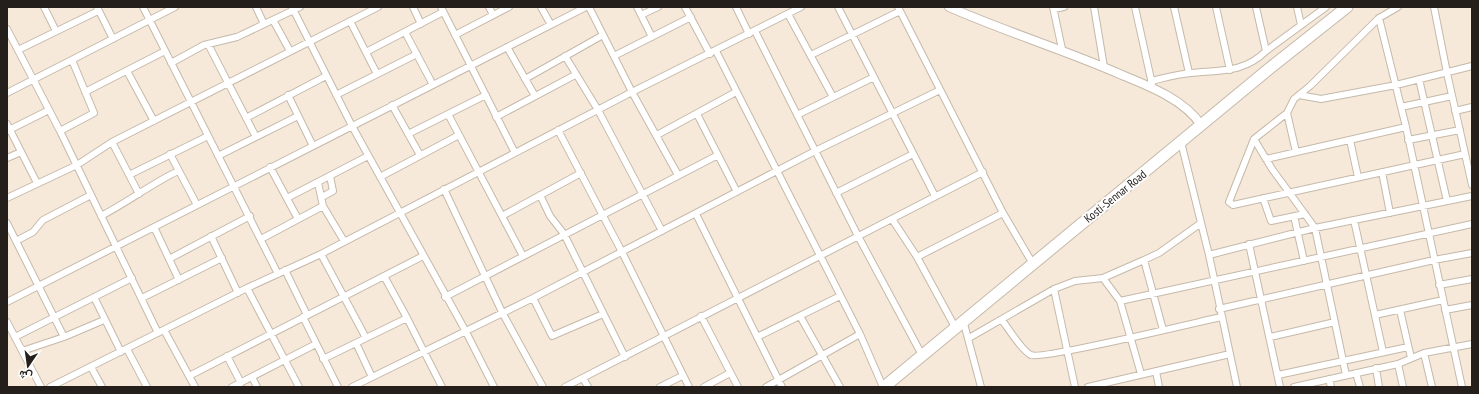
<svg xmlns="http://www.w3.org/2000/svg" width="1479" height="394" viewBox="0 0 1479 394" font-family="'PT Sans Narrow',Vazirmatn,sans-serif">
	<rect width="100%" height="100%" fill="#f6e9da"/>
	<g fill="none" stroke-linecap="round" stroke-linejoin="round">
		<defs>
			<path id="minor" d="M44,7L56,31
				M97,7L113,39
				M143,7L278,274
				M256,7L264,24
				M292,7L352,126L465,330L494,387
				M413,7L421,24
				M441,7L515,153
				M489,7L493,15
				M541,7L551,25
				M589,7L632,92L678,175
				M637,7L652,37
				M685,7L710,54
				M736,7L749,34
				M838,7L935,196
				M898,7L1003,213L1033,264
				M1053,7L1062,49
				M1094,7L1104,67
				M1135,7L1152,84
				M1174,7L1189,73
				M1216,7L1230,70
				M1256,7L1266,51L1326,7
				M1297,7L1301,25
				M1398,7L1379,18L1310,86L1294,99L1287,113L1254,139L1229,202L1233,205L1465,154
				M1434,7L1447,73L1472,185
				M1054,9L1064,7
				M788,14L833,97
				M641,15L658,7
				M1379,18L1406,127L1462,387
				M273,20L290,51
				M350,21L377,74
				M7,29L60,131L158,333
				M755,31L858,236L922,355
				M405,32L433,85
				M455,35L509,7
				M208,44L256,137
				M507,47L535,96
				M18,50L98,11
				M716,51L860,334L883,387
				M366,52L443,12
				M811,55L900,11
				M565,56L598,110L662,231
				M614,56L691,17
				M171,63L204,45L237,37L300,7
				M127,71L154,121
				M525,79L603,35
				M1419,79L1447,201
				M1151,81C1164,78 1178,74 1191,73C1220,70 1244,73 1266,51
				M85,92L165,51
				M7,93L175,7
				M288,95L313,146
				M336,95L417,54
				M1299,95L1321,99L1396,85L1472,66
				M392,105L420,155
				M1401,107L1452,96
				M1455,111L1472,107
				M1287,113L1296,152
				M448,114L523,256
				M697,114L737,192
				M797,115L874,77
				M496,117L575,75
				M246,118L326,76
				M7,124L37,183
				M558,130L622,252L689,387
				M7,131L49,110
				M60,131L94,113L72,60
				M408,134L486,95
				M657,135L736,92
				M1254,139L1272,169L1315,228L1346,375
				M1350,140L1358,177
				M1408,140L1460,130
				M112,142L139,194
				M1181,142L1209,255L1237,387
				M170,154L197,205
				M218,156L298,116
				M7,158L21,152
				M1266,159L1406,127
				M270,167L298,219
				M1382,172L1390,213
				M129,175L208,136
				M380,177L459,135
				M318,183L323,206L344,241
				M444,189L502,312L543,387
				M836,193L913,154
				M540,195L550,216L564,234L625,357
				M322,197L333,191L330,176
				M7,198L77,165L112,142L378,7
				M287,198L368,156
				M1263,198L1271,221L1305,214
				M696,214L782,387
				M101,216C128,202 151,184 178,171
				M502,216L581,173
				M1294,216L1304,261
				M892,219L917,257L955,327
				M1354,220L1383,352
				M7,223L64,337
				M154,227L179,280
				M211,236L238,293
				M261,239L323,206
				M16,241L33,232L43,220L91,195
				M1249,244L1280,387
				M321,254L366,338
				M1209,255L1315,228L1472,196
				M917,257L1003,213
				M169,259L250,216
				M1144,260L1163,330
				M285,270L307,315
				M384,276L407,318L442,387
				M1103,278L1120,301L1141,374
				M1439,285L1472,279
				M247,288L299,387
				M1054,289L1075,387
				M94,297L121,352
				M445,297L718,155
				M142,298L222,258
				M533,298L552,336L603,314
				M1120,301L1472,224
				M7,302L586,7
				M1219,309L1434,260L1472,253
				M1400,310L1411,358
				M1445,310L1472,305
				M1375,315L1443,300
				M701,316L738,387
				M800,316L840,387
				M303,317L338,387
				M963,320L981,387
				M1002,320C1008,328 1022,351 1031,355C1041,360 1198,322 1221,317
				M7,322L41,387
				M164,330L195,387
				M15,337L132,278
				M757,337L840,296
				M1270,337L1335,322
				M969,338L1054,289L1075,281L1103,278L1144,260L1159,253L1201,223
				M356,343L372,377
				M127,349L147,387
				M22,351L64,337L104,320
				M1424,353L1432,387
				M227,356L241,383
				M323,359L407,318
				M1398,364L1403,387
				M91,367L102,387
				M1376,368L1379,387
				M1156,371L1159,387
				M1356,373L1360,387
				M1278,375L1408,347
				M189,376L423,256
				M252,377L257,387
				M583,378L588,387
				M1329,379L1331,387
				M50,387L247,288L321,254L632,92L801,7
				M232,387L316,344
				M352,387L533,298L815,151L940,90
				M565,387L983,172
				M660,387L682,376
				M704,387L730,373
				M766,387L860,334
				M1088,387L1230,354
				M1294,387L1398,364L1424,353L1472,344"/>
			<path id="tertiary" d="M949,7C1006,32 1065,50 1122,75C1149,86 1185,100 1201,125"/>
			<path id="trunk" d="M884,387L1270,68L1347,7"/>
		</defs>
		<use href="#minor" stroke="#c5b9aa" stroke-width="8"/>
		<use href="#tertiary" stroke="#c5b9aa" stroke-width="10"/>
		<use href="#trunk" stroke="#c5b9aa" stroke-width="13"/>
		<use href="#minor" stroke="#fff" stroke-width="6"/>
		<use href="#tertiary" stroke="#fff" stroke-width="8"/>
		<use href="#trunk" stroke="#fff" stroke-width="11"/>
	</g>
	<g text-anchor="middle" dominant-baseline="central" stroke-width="4" stroke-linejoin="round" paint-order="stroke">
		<g font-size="12" fill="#241f1a" stroke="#fff">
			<text transform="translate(1115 196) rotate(-39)">Kosti-Sennar Road</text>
		</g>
	</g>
	<rect width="1479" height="394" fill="none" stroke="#241f1a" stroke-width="16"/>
	<g transform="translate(28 366) rotate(193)" stroke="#ffffff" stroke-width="3" paint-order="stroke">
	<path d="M0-3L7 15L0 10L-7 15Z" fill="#241f1a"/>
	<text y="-6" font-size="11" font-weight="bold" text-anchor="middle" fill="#241f1a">ش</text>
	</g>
</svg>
